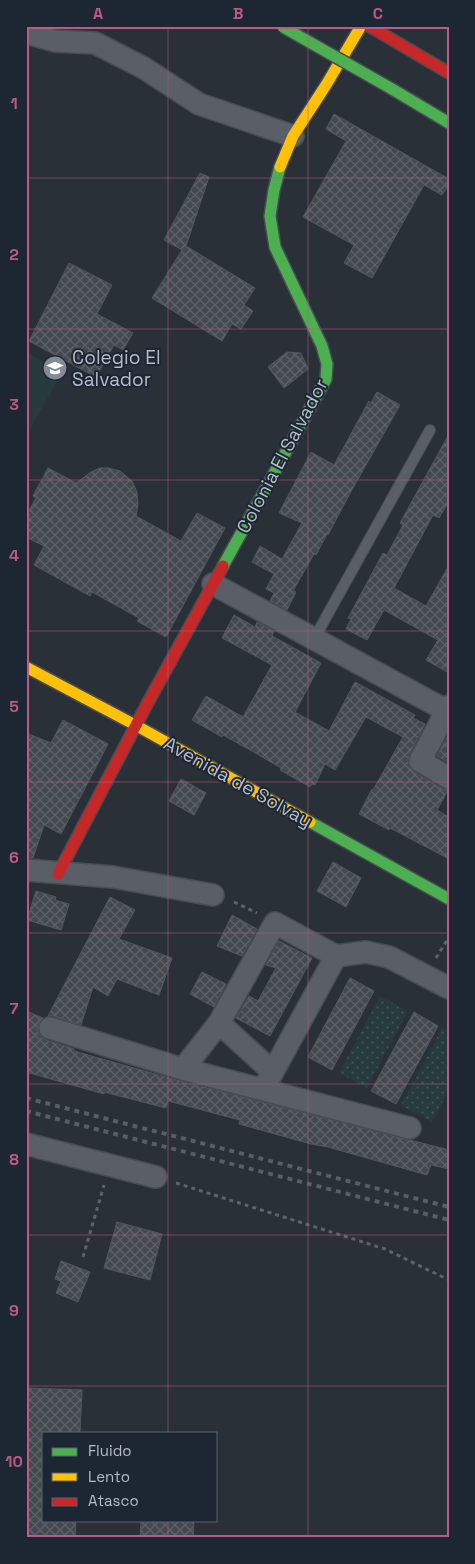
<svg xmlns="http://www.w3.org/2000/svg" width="475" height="1564" viewBox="0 0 475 1564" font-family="'Space Grotesk',sans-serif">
	<defs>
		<pattern id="grass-dots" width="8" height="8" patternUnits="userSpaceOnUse" patternTransform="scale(1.25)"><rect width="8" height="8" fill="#273a3e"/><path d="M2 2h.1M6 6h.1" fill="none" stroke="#445559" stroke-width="1.8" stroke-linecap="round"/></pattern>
		<pattern id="building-cross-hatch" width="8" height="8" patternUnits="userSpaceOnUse" patternTransform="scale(1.25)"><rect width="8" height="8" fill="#444950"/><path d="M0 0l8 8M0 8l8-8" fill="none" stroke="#5d6168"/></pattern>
	</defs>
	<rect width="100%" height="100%" fill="#2a3038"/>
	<path fill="url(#grass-dots)" d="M380,996L408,1011L367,1088L339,1073Z
		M442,1028L449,1031V1090L432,1122L401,1105Z"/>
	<path fill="#273a3e" d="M26,352L62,372L26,437Z"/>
	<path fill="url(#building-cross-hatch)" stroke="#52575f" d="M334,114L449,179V184L442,195L424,185L372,278L344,263L354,245L303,217L346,141L326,129Z
		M200,173L209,177L186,246L255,288L244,305L253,311L241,329L232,324L222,341L152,298L182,250L164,240Z
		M69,263L112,285L97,314L133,333L123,350L114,345L96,377L29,341Z
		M287,352L301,353L308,369L284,388L268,367Z
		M377,392L400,405L349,495L328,535L327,534L316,555L314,554L293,591L296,592L287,610L270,601L274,593L266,589L274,574L252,562L260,546L282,559L302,523L279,513L311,452L334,465L369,401L371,403Z
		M449,434V501L439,518L433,515L394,588L426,606L449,565V673L426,660L438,640L384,610L367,640L346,629L351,619L348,618L383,553L387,555L403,525L400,523Z
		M48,468L76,483L91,472L100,468H108L120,471L132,481L137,492L138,504L136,516L181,541L197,513L225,528L166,637L137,621L139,618L92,592L90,596L34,565L44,546L26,537V516L36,498L33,496Z
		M234,615L255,627L257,622L274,631L272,636L321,663L295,712L329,731L355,682L415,715L413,718L425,724L409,755L408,762L410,768L414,772L443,789L448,790L437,810L449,817V859L390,828L389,830L359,814L372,789L373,790L403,737L366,717L335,770L325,764L315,785L312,784L310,787L280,770L281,768L252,751L223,735L222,737L192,720L206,696L243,717L272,665L222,638Z
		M63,720L108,744L61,834L44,825L33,858H26V733L51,743Z
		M447,737L449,738V763L437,756Z
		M181,779L206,793L194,815L169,801Z
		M333,862L361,878L346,907L317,891Z
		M36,891L56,897L55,900L69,904L61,930L27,920Z
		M110,897L135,910L119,939L172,958L159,995L117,979L108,996L93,987L81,1025L54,1016H48Z
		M232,915L257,929L242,956L217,946Z
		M279,941L312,958L270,1036L236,1018L249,996L258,1001L276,968L266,965Z
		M202,972L226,984L214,1007L190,994Z
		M350,978L374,991L332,1070L308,1057Z
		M26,1011L43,1018L38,1025V1031L41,1037L46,1040L74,1049V1051L180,1081L449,1150V1169L431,1165L427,1175L328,1147L311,1144L239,1124L240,1120L168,1101L166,1108L104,1092V1094L26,1072Z
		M414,1012L438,1026L396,1104L371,1091Z
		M117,1222L162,1234L150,1280L104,1268Z
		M61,1261L90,1272L78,1302L56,1293L61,1281L55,1279Z
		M29,1388L82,1390L80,1433H44V1520H76L75,1538H26V1445Z
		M141,1520H194L193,1538H140Z"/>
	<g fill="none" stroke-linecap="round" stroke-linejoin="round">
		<defs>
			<path id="lane" d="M314,639L430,430"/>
			<path id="street" d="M26,33L55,41L95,43L144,68L199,104L293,136
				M213,584L449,712
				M449,706L420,761L449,778
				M26,870L113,877L213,895
				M219,1023L273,1072
				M50,1028L183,1069L410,1128
				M183,1069L219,1023L275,923L336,956L366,952L389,957L449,988
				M263,1090L336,956
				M26,1144L156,1177"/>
			<path id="fast" d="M392,89L449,123
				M223,566L326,379L327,364L322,346L275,247L270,216L274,190L280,167
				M310,822L449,899"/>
			<path id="slow" d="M280,167L293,136L326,85L361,26
				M26,667L137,726L310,822"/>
			<path id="jam" d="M369,26L449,73
				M58,874L146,706L223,566"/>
		</defs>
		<use href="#lane" stroke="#484c53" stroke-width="12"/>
		<use href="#street" stroke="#484c53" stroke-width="24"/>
		<use href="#fast" stroke="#484c53" stroke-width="14"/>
		<use href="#slow" stroke="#484c53" stroke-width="14"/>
		<use href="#jam" stroke="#484c53" stroke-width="14"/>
		<path stroke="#5d636a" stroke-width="3" stroke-dasharray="4 4" stroke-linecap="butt" d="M234,902L257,913
			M436,958L449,937
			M176,1183L385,1249L449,1280
			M83,1257L104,1185"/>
		<use href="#lane" stroke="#5a5e66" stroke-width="10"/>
		<use href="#street" stroke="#5a5e66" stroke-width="21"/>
		<use href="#fast" stroke="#4caf50" stroke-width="11"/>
		<use href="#slow" stroke="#ffc107" stroke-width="11"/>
		<use href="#jam" stroke="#c62828" stroke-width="11"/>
		<path stroke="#595d64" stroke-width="4" stroke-dasharray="5 5" stroke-linecap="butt" d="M26,1098L449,1207
			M26,1111L449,1220"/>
		<defs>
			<path id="fast-bridge" d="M283,27L392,89"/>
		</defs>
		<use href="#fast-bridge" stroke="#474c53" stroke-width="14" stroke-linecap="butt"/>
		<use href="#fast-bridge" stroke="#4caf50" stroke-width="11"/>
	</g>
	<path fill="none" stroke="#bc5a87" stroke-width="1" stroke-opacity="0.55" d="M168,26V1433M308,26V1538M26,178H449M26,329H449M26,480H449M26,631H449M26,782H449M26,933H449M26,1084H449M26,1235H449M26,1386H449M168,1520V1538"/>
	<defs>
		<symbol id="school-disc" viewBox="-11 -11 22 22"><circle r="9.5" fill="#848b96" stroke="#1d2633"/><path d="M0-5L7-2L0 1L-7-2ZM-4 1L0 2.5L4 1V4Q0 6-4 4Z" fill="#fff"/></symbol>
	</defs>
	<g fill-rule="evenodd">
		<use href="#school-disc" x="41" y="354" width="28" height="28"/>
	</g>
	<g text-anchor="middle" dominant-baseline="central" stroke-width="4" stroke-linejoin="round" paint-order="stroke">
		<g font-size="19" fill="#b4bcc9" stroke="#1d2633" text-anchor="start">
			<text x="72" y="357">Colegio El<tspan x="72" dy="22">Salvador</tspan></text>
		</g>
		<g font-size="19" fill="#b4bcc9" stroke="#1d2633">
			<text transform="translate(282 456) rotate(-62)">Colonia El Salvador</text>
			<text transform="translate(238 782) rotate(29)">Avenida de Solvay</text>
		</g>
	</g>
	<rect width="475" height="1564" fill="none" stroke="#1d2633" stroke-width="55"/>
	<rect x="42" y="1432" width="175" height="90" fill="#1d2633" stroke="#59626f"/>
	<rect x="52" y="1448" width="25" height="8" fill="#4caf50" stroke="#59626f"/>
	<text x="88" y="1456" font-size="15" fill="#b4bcc9">Fluido</text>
	<rect x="52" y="1473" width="25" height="8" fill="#ffc107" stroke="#59626f"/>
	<text x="88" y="1482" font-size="15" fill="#b4bcc9">Lento</text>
	<rect x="52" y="1498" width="25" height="8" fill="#c62828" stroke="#59626f"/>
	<text x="88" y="1506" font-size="15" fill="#b4bcc9">Atasco</text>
	<rect x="28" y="28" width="420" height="1508" fill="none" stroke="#bc5a87" stroke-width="2"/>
	<g font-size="16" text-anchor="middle" font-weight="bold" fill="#bc5a87">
		<text x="98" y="19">A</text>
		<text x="238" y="19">B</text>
		<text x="378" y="19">C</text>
		<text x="14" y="109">1</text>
		<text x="14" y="260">2</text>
		<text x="14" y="410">3</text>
		<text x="14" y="561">4</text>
		<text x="14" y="712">5</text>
		<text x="14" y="863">6</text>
		<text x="14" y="1014">7</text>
		<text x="14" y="1165">8</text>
		<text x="14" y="1316">9</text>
		<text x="14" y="1467">10</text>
	</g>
</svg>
